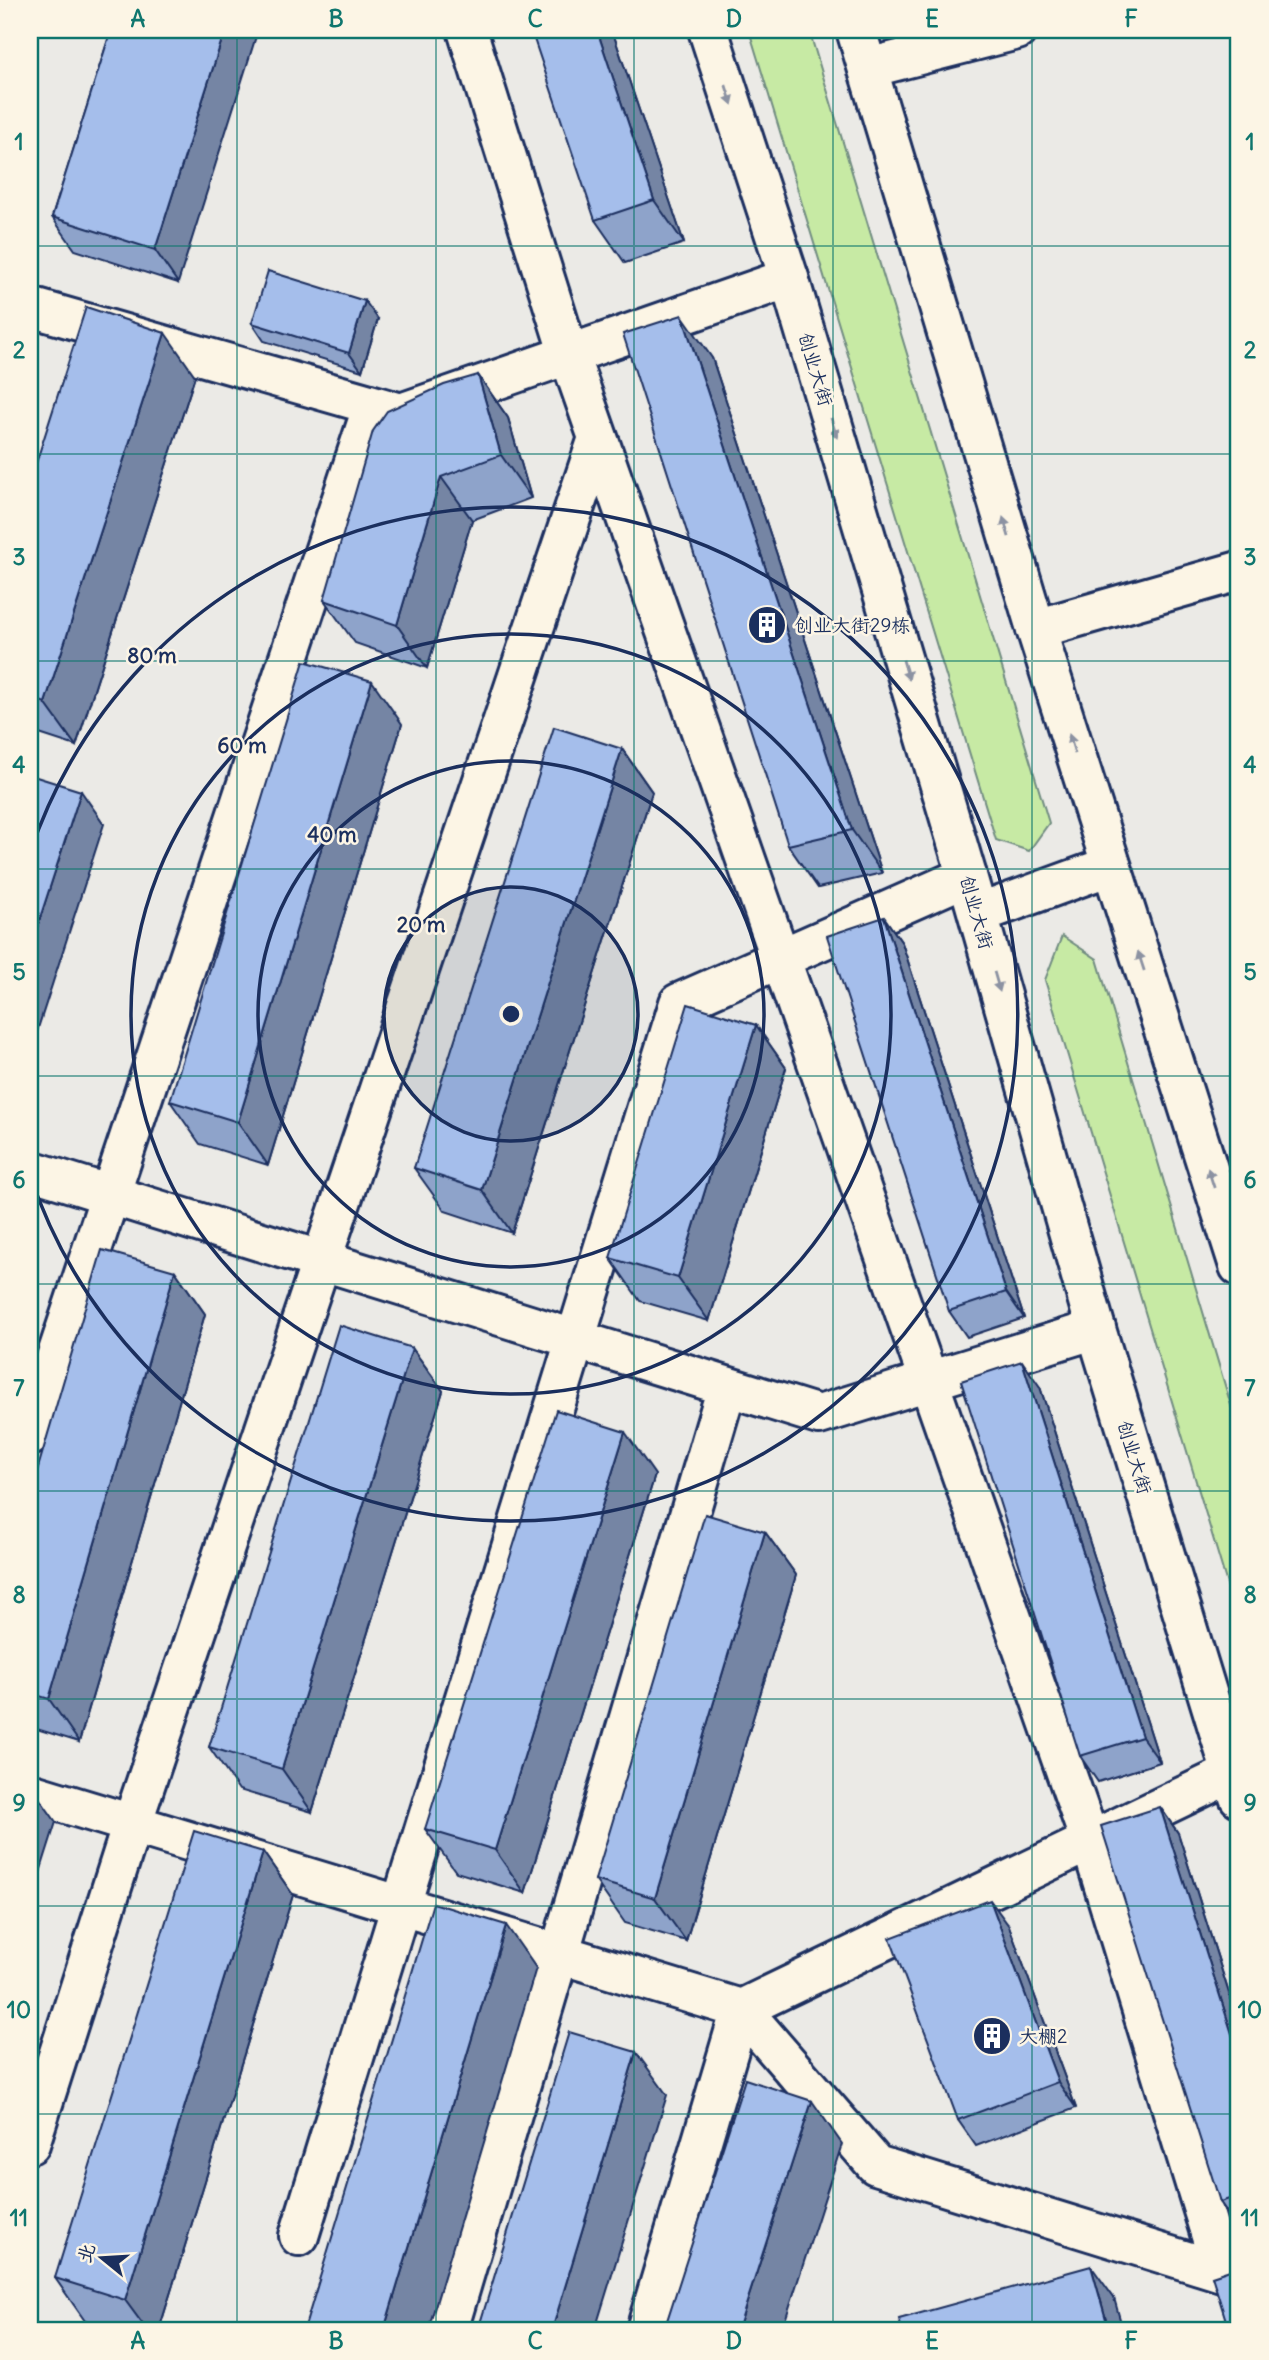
<svg xmlns="http://www.w3.org/2000/svg" width="1269" height="2360" viewBox="0 0 1269 2360" font-family="Delius,'LXGW WenKai TC',sans-serif">
	<rect width="100%" height="100%" fill="#ebeae6"/>
	<filter id="ink" filterUnits="userSpaceOnUse"><feTurbulence type="fractalNoise" baseFrequency=".0143" numOctaves="2"/><feDisplacementMap in="SourceGraphic" scale="14" xChannelSelector="R" yChannelSelector="G"/><feConvolveMatrix kernelMatrix="1 2 1 2 8 2 1 2 1" color-interpolation-filters="sRGB"/></filter>
	<g filter="url(#ink)">
		<path fill="#c7eaa4" stroke="#718c81" stroke-width="2" d="M749,30H809L1049,823L1029,851L996,840Z
			M1062,936L1097,959L1239,1432V1624L1045,980Z"/>
		<g fill="none" stroke-linecap="round" stroke-linejoin="round">
			<defs>
				<path id="minor" d="M467,30L569,355L1090,1841L1222,2272
					M30,307L401,413L789,278
					M1036,629L1239,571
					M30,1170L819,1415L1096,1329
					M30,1436L373,405
					M30,1793L741,2009L1232,1773
					M741,2009L876,2165L1222,2272L1239,2265
					M30,2144L132,1824L598,438
					M299,2236L679,1003L967,876
					M448,2330L727,1387
					M646,2330L741,2009"/>
				<path id="tertiary" d="M868,68L1017,30"/>
				<path id="secondary" d="M708,30L789,278L967,876L1096,1329L1239,1797
					M856,30L1036,629L1239,1266
					M978,914L1110,866"/>
			</defs>
			<use href="#minor" stroke="#1b2f5e" stroke-width="44"/>
			<use href="#tertiary" stroke="#1b2f5e" stroke-width="44"/>
			<use href="#secondary" stroke="#1b2f5e" stroke-width="44"/>
			<use href="#minor" stroke="#fcf5e5" stroke-width="38"/>
			<use href="#tertiary" stroke="#fcf5e5" stroke-width="38"/>
			<use href="#secondary" stroke="#fcf5e5" stroke-width="38"/>
		</g>
		<path fill="#8ea3ca" stroke="#1b2f5e" stroke-width="2" d="M111,30L178,283L75,250L52,217Z
			M612,30L684,243L625,263L595,220Z
			M378,319L362,371L264,341L252,323Z
			M712,358L882,873L818,888L788,845Z
			M478,375L508,418L531,498L472,520L427,668L355,643L324,600Z
			M195,376L76,746L30,731V482Z
			M402,724L268,1165L200,1144L170,1101Z
			M622,749L652,792L512,1233L445,1211L414,1168Z
			M884,917L902,943L1024,1318L967,1337L949,1311Z
			M756,1025L786,1068L709,1321L640,1301L610,1258Z
			M175,1271L205,1314L79,1742L30,1727V1495Z
			M412,1348L443,1391L312,1812L239,1790L209,1747Z
			M1040,1387L1160,1762L1098,1782L1080,1756Z
			M655,1475L525,1893L456,1872L425,1829Z
			M765,1532L796,1575L686,1941L625,1923L595,1880Z
			M1160,1807L1178,1833L1239,2025L1238,2228L1220,2202Z
			M263,1852L293,1895L159,2330H114L85,2321L55,2278Z
			M1009,1926L1076,2108L976,2146L958,2120Z"/>
		<path fill="#7485a4" stroke="#1b2f5e" stroke-width="2" d="M225,30H258L178,283L155,250Z
			M597,30H612L684,243L654,200Z
			M365,301L378,319L362,371L349,353Z
			M682,315L712,358L882,873L852,830Z
			M165,333L195,376L76,746L45,703Z
			M478,375L508,418L531,498L501,455Z
			M441,477L472,520L427,668L397,625Z
			M372,681L402,724L268,1165L238,1122Z
			M622,749L652,792L512,1233L482,1190Z
			M81,791L104,824L30,1053V949Z
			M884,917L902,943L1024,1318L1006,1292Z
			M756,1025L786,1068L709,1321L678,1278Z
			M175,1271L205,1314L79,1742L49,1699Z
			M412,1348L443,1391L312,1812L282,1769Z
			M1022,1361L1040,1387L1160,1762L1142,1737Z
			M625,1432L655,1475L525,1893L495,1850Z
			M765,1532L796,1575L686,1941L655,1898Z
			M30,1785L56,1822L30,1904Z
			M1160,1807L1178,1833L1239,2025V2056Z
			M263,1852L293,1895L159,2330H147L125,2300Z
			M990,1900L1009,1926L1076,2108L1058,2082Z
			M506,1925L536,1968L428,2330H384Z
			M636,2052L667,2095L595,2330H552Z
			M812,2101L842,2144L782,2330H738Z
			M1091,2266L1114,2298L1123,2330H1109Z"/>
		<path fill="#a5beeb" stroke="#1b2f5e" stroke-width="2" d="M111,30H225L155,250L52,217Z
			M531,30H597L654,200L595,220Z
			M268,271L365,301L349,353L252,323Z
			M86,307L165,333L45,703L30,697V482Z
			M682,315L852,830L788,845L623,334Z
			M478,375L501,455L441,477L397,625L324,600L373,431L387,411L444,385Z
			M304,661L372,681L238,1122L170,1101Z
			M554,727L622,749L482,1190L414,1168Z
			M30,775L81,791L30,949Z
			M884,917L1006,1292L949,1311L827,936Z
			M688,1004L756,1025L678,1278L610,1258Z
			M102,1250L175,1271L49,1699L30,1693V1495Z
			M339,1325L412,1348L282,1769L209,1747Z
			M1022,1361L1142,1737L1080,1756L961,1381Z
			M556,1410L625,1432L495,1850L425,1829Z
			M705,1514L765,1532L655,1898L595,1880Z
			M1160,1807L1239,2056V2196L1220,2202L1101,1826Z
			M194,1831L263,1852L125,2300L55,2278Z
			M990,1900L1058,2082L958,2120L890,1938Z
			M433,1903L506,1925L384,2330H304Z
			M569,2032L636,2052L552,2330H478Z
			M745,2079L812,2101L738,2330H664Z
			M1091,2266L1109,2330H902L899,2319Z
			M1239,2267V2330H1229L1212,2276Z"/>
		<defs><path id="oneway-solid" d="M-6-.8H1V-3.2L6.5 0L1 3.2V.8H-6Z" transform="scale(1.75)"/></defs>
		<g fill="#8c92a2">
			<use href="#oneway-solid" transform="translate(729 95) rotate(72)"/>
			<use href="#oneway-solid" transform="translate(834 428) rotate(73)"/>
			<use href="#oneway-solid" transform="translate(1006 527) rotate(-107)"/>
			<use href="#oneway-solid" transform="translate(906 670) rotate(73)"/>
			<use href="#oneway-solid" transform="translate(1072 744) rotate(-107)"/>
			<use href="#oneway-solid" transform="translate(1141 961) rotate(-108)"/>
			<use href="#oneway-solid" transform="translate(997 982) rotate(74)"/>
			<use href="#oneway-solid" transform="translate(1211 1178) rotate(-108)"/>
		</g>
	</g>
	<path fill="none" stroke="#0f766e" stroke-width="2" stroke-opacity="0.55" d="M237,30V2330M436,30V2330M634,30V2330M833,30V2330M1032,30V2330M30,246H1239M30,454H1239M30,661H1239M30,869H1239M30,1076H1239M30,1284H1239M30,1491H1239M30,1699H1239M30,1906H1239M30,2114H1239"/>
	<circle cx="511" cy="1014" r="127" fill="#1b2f5e" fill-opacity=".12"/>
	<g fill="none" stroke="#1b2f5e" stroke-width="3.5">
		<circle cx="511" cy="1014" r="127"/>
		<circle cx="511" cy="1014" r="253"/>
		<circle cx="511" cy="1014" r="380"/>
		<path d="M30 853A507 507 0 1 1 30 1175"/>
	</g>
	<defs>
		<symbol id="building-disc" viewBox="-11 -11 22 22"><circle r="9.5" fill="#1b2f5e" stroke="#fcf5e5"/><path d="M-4-6H4V6H1V3H-1V6H-4ZM-2.5-4.3h1.7v1.8h-1.7ZM.8-4.3h1.7v1.8H.8ZM-2.5-1h1.7V.8h-1.7ZM.8-1h1.7V.8H.8Z" fill="#fff"/></symbol>
	</defs>
	<g fill-rule="evenodd">
		<use href="#building-disc" x="745" y="603" width="44" height="44"/>
		<use href="#building-disc" x="970" y="2014" width="44" height="44"/>
	</g>
	<g text-anchor="middle" dominant-baseline="central" stroke-width="5" stroke-linejoin="round" paint-order="stroke">
		<g font-size="19" fill="#1b2f5e" stroke="#fcf5e5">
			<text transform="translate(816 369) rotate(73)">创业大街</text>
			<text transform="translate(977 912) rotate(74)">创业大街</text>
			<text transform="translate(1135 1457) rotate(73)">创业大街</text>
		</g>
		<g font-size="19" fill="#1b2f5e" stroke="#fcf5e5" text-anchor="start">
			<text x="794" y="625">创业大街29栋</text>
			<text x="1019" y="2036">大棚2</text>
		</g>
	</g>
	<circle cx="511" cy="1014" r="10" fill="#1b2f5e" stroke="#fcf5e5" stroke-width="3.5"/>
	<g font-size="21" text-anchor="middle" font-weight="bold" fill="#1b2f5e" stroke="#fcf5e5" stroke-width="5" stroke-linejoin="round" paint-order="stroke">
		<text x="152" y="663">80 m</text>
		<text x="242" y="753">60 m</text>
		<text x="332" y="842">40 m</text>
		<text x="421" y="932">20 m</text>
	</g>
	<rect width="1269" height="2360" fill="none" stroke="#fcf5e5" stroke-width="77"/>
	<g transform="translate(102 2258) rotate(288)" stroke="#fcf5e5" stroke-width="5" paint-order="stroke">
	<path d="M0-5L12 26L0 18L-12 26Z" fill="#1b2f5e"/>
	<text y="-10" font-size="19" font-weight="bold" text-anchor="middle" fill="#1b2f5e">北</text>
	</g>
	<rect x="38" y="38" width="1192" height="2284" fill="none" stroke="#0f766e" stroke-width="2.5"/>
	<g font-size="23" text-anchor="middle" font-weight="bold" fill="#0f766e">
		<text x="138" y="27">A</text>
		<text x="336" y="27">B</text>
		<text x="535" y="27">C</text>
		<text x="734" y="27">D</text>
		<text x="932" y="27">E</text>
		<text x="1131" y="27">F</text>
		<text x="19" y="150">1</text>
		<text x="1250" y="150">1</text>
		<text x="19" y="358">2</text>
		<text x="1250" y="358">2</text>
		<text x="19" y="565">3</text>
		<text x="1250" y="565">3</text>
		<text x="19" y="773">4</text>
		<text x="1250" y="773">4</text>
		<text x="19" y="980">5</text>
		<text x="1250" y="980">5</text>
		<text x="19" y="1188">6</text>
		<text x="1250" y="1188">6</text>
		<text x="19" y="1396">7</text>
		<text x="1250" y="1396">7</text>
		<text x="19" y="1603">8</text>
		<text x="1250" y="1603">8</text>
		<text x="19" y="1811">9</text>
		<text x="1250" y="1811">9</text>
		<text x="19" y="2018">10</text>
		<text x="1250" y="2018">10</text>
		<text x="19" y="2226">11</text>
		<text x="1250" y="2226">11</text>
		<text x="138" y="2349">A</text>
		<text x="336" y="2349">B</text>
		<text x="535" y="2349">C</text>
		<text x="734" y="2349">D</text>
		<text x="932" y="2349">E</text>
		<text x="1131" y="2349">F</text>
	</g>
</svg>
